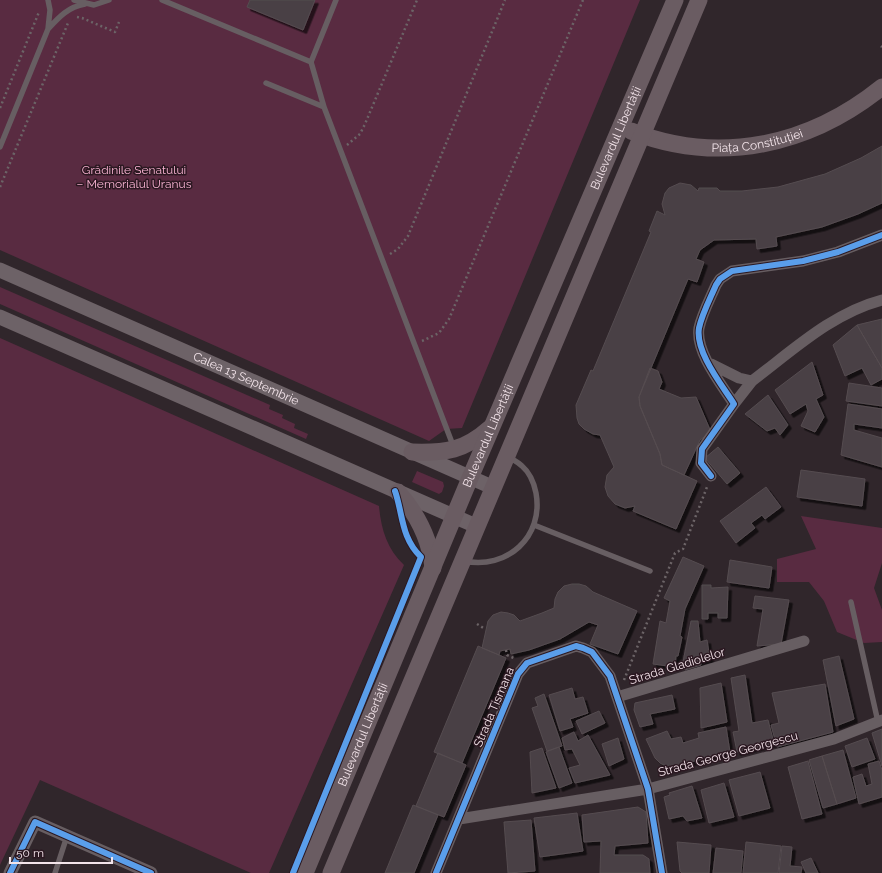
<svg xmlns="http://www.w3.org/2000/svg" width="882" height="873" viewBox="0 0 882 873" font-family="Raleway,sans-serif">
	<defs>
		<filter id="shadow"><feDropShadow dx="3.5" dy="3.5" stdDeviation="0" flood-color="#0009"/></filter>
	</defs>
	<rect width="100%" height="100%" fill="#30262b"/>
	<path fill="#592b41" d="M0,0H640L462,428L446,429L429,441L0,250Z
		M0,287L270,405L269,409L283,415L282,418L295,424L294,428L308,434L306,439L0,304Z
		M0,338L379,506C381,529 387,549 404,565L269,873H251L40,780L0,865Z
		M417,471L443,482L444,486L442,492L439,494L412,482Z
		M801,516L882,528V563L874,588L882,610V642L864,643L837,632L824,601L809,582H777V559L816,549Z"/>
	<path fill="#494045" stroke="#554c50" filter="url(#shadow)" d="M250,0H315L303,30L247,7Z
		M882,146V203L858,214L822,227L776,237L777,246L757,249L756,239L714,240L700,250L696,259L704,262L697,282L688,279L639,397L640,406L660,454L662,465L697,481L676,529L633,511L635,506L625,508L615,504L608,496L605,487L607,475L614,467L600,435L593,434L584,429L579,424L577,418L576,405L591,370L593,371L651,232L649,231L657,211L665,215L662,204L665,193L669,188L680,183L691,185L698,191L699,188H717L720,191H742L778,187L825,174L861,158Z
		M882,319V368L857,325Z
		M857,325L882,368V379L871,385L862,368L845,376L833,345Z
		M812,362L823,395L816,399L824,417L815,432L801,426L808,411L806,404L790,414L775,390Z
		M650,368L658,371L662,382L659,389L681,398L696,397L711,432L700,440L684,475L662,465L660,454L640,406L639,397Z
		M849,383L882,388V406L846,401Z
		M768,395L788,425L780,435L775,428L767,431L745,414Z
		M848,404L882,409V428L854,424V430L882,438V467L841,455Z
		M718,447L740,473L727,484L705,458Z
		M801,470L865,479L862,506L797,497Z
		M766,487L781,507L765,519L762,515L751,523L755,528L736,543L720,521Z
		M683,557L704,566L685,609L680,636L682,637L678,656H676L675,667L653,664L660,621L666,623L670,601L664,598Z
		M730,560L772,567L769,588L727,582Z
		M572,584H579L586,586L593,592L637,611L618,654L590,644L598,625L589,622L560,639L529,650L511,654L510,649L500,651L499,655L482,648L488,621L493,615L501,612L508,613L514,615L520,621L542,613L554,608L555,599L558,592L564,586Z
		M702,585H711V588L728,587L727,618H718V613H708V619H702Z
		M755,596L789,600L781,644L757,646L763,609L753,608Z
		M691,621H698L700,642L707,640L710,659L700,661L701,665L685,670L683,662Z
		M478,646L506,658L462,763L434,752Z
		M839,656L854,719L836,726L823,660Z
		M745,675L752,723L768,720L774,743L737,752L733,732L739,731L731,678Z
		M721,683L727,722L701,728L700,688Z
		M825,684L833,732L777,747L771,725L779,723L772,693Z
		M572,688L575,699L583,697L588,713L570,719L573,727L560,731L549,695Z
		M544,694L562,746L547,751L532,708L538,706L535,698Z
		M672,695L675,709L650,714L653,724L640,727L634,710L635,703Z
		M599,711L605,723L582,734L576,721Z
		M726,727L730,752L675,766H666L660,763L655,758L646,739L667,731L671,739L681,737L683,743L699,738L698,733Z
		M882,729V766L872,733Z
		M574,732L578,741L588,735L610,775L575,783L569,768L580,765L572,749L565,750L562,738Z
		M618,738L624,759L609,766L602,744Z
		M867,738L875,759L852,767L845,746Z
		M559,747L572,783L559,788L546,752Z
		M542,748L556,788L532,793L530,752Z
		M843,750L856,798L837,804L822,756Z
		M438,753L466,765L444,817L416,806Z
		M822,756L837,804L823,808L809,760Z
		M808,761L822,814L802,819L788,767Z
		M879,761L882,770V797L859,804L853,777L862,774L866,786L872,784L868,764Z
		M760,772L770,808L739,816L729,780Z
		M724,783L734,817L709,823L701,790Z
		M692,786L702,818L687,821L683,816L669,819L664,797L670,795L669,793Z
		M413,805L438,815L414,873H385Z
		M638,807L646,812L648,843L615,846L614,855H643L649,859L650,873H600L601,841L584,842L582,815Z
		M577,813L583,851L540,857L534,818Z
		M531,820L535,871L508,873L504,822Z
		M677,842L711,845L709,873H682L680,871Z
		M746,842L781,846L778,873H743Z
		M782,846L792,847L790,866L802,867L801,873H779Z
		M716,848L743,851L741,873H713Z
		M811,858L818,873H806L801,862Z"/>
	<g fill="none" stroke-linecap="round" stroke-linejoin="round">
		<path stroke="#6c6467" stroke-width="2.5" stroke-dasharray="2 3" stroke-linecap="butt" d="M77,17L82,18L115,32L119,22
			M881,46L882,47
			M0,108L39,12
			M347,145L360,134L365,124L417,0
			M0,187L68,23
			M390,254L398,249L408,236L505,0
			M422,341L439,333L449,319L583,0
			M477,624L485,629
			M506,650L507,655L516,659
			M624,680L675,553L683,549L707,487"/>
		<path stroke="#675e62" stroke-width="5.5" d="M74,0L94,5L109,0
			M162,0L311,62
			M336,0L311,62L324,107L454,448
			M48,29C59,17 68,7 85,4
			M266,83L324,107
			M0,147L48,29L50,10L48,0
			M534,525L650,571
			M464,561C507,570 544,537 536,493C534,483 529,472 522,466C518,462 513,460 509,457
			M851,602L878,722
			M55,873L67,836"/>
		<path stroke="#675e62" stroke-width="11" d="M711,364L739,378L752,381C792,351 832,313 882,300
			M734,404L752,381
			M711,476L701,463L702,449L734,404C722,385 695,352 699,328C702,314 710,299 716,285L720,279L732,271L803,261L838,252L882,235
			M617,697L804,641
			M459,819L648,789L834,739L882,720
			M436,873L518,674L527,663L576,646L583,648L592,652L610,676L648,789L662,873"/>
		<path stroke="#675e62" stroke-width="13" d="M10,873L35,822L151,873"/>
		<g stroke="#6d6267" stroke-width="15">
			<path id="s1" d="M0,270L492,487"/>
			<path d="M0,317L476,526"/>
		</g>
		<g stroke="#6a5c62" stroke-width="17">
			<path id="s2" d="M631,131C720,166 810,145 882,87"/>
			<path d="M412,452C446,453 464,451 490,428"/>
			<path d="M398,492C417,514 430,538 433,568"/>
			<path id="s3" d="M305,873L470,478L675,0"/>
			<path d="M331,873L699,0"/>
		</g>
		<defs>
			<path id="cycleway" d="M711,476L701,463L702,449L734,404C722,385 695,352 699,328C702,314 710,299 716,285L720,279L732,271L803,261L838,252L882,235
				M10,873L35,822L151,873
				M293,873L421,557C401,538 403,514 395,491
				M436,873L518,674L527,663L576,646L583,648L592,652L610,676L648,789L662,873"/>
		</defs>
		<use href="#cycleway" stroke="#2b1821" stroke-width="8"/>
		<use href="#cycleway" stroke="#5a9eea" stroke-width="6"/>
	</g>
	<g text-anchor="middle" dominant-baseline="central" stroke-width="3" stroke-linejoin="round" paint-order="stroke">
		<g font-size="12" fill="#f3e4ea" stroke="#2b1821">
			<text stroke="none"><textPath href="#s3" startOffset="798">Bulevardul Libertății</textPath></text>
			<text stroke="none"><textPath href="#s2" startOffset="129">Piața Constituției</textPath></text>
			<text stroke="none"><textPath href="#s1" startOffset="269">Calea 13 Septembrie</textPath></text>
			<text stroke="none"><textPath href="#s3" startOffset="474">Bulevardul Libertății</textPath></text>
			<text transform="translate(677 666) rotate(-17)">Strada Gladiolelor</text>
			<text transform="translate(494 707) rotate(-67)">Strada Tismana</text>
			<text stroke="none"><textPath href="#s3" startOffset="150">Bulevardul Libertății</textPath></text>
			<text transform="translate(728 754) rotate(-15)">Strada George Georgescu</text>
		</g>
		<g font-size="12" fill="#fbb4d4" stroke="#2b1821">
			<text x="134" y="170">Grădinile Senatului<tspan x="134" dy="14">– Memorialul Uranus</tspan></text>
		</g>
	</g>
	<path d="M10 857v6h102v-6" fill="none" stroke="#f3e4ea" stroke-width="2"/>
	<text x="16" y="857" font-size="12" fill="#f3e4ea" stroke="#2b1821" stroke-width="3" paint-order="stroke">50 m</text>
</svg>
